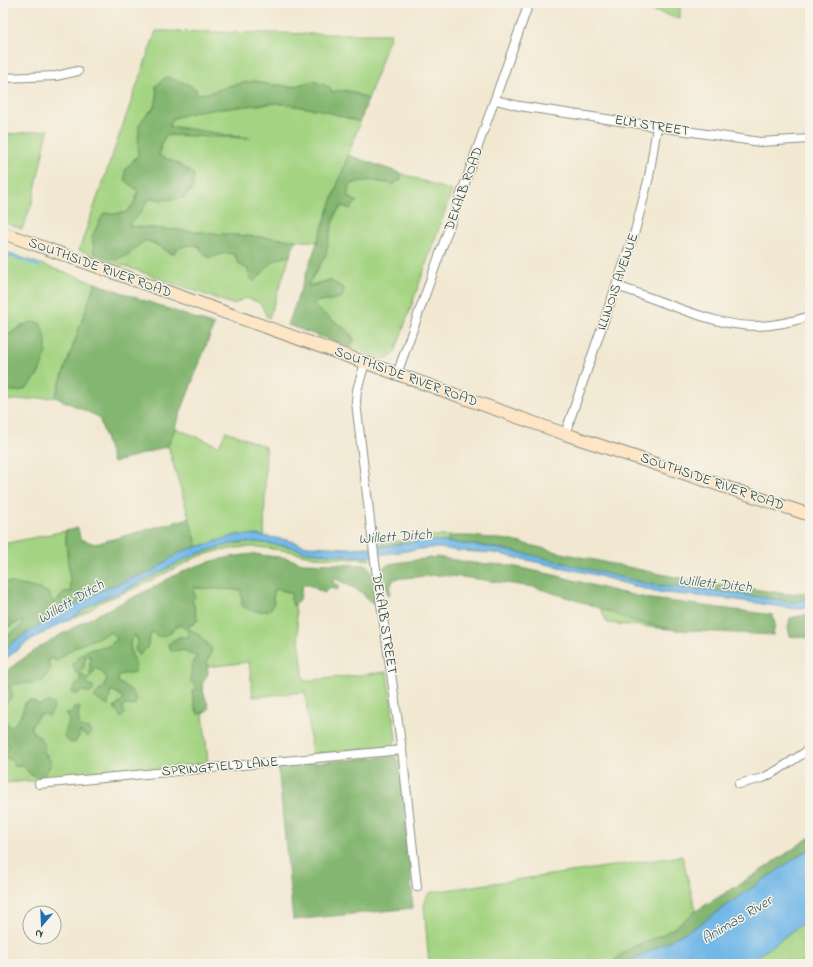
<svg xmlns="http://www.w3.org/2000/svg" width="813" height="967" viewBox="0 0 813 967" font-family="'Indie Flower',sans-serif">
	<rect width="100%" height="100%" fill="#f7f3e8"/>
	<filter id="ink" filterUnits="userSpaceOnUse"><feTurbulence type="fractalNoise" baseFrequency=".025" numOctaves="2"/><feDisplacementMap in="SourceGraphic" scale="8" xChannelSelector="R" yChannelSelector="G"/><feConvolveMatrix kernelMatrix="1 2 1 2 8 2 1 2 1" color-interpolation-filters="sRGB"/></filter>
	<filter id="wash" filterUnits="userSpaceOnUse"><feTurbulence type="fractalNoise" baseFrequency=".012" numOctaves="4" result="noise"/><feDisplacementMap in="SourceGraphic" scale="16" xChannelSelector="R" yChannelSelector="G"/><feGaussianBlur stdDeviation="0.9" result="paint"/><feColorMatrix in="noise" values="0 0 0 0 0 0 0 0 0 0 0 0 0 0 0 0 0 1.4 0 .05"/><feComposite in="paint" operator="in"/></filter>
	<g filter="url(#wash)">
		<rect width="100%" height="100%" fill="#f2e8d1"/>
		<path fill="#a4d482" stroke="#62885b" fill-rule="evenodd" d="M630,3H680V19Z
			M156,31L326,34H391L368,99C355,93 347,88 332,92L314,81L291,87L281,85H270L255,81L219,90L209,93L197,94L196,89L185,83L166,77L156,86L157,99L153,109L144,117L138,155L125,170L133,186L138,191L135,202L127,212L114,214L115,260L124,256L144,241L151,242L172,254C182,244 187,245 199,246L202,251L218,255L225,253L235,254C235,262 241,266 248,269L250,278L259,277C271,263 271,259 290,256L269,318L266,316C261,302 260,302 245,298L234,304H232L79,250Z
			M276,103L321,110L360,122L317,242L127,226C131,222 136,219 139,214C149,202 142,197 163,200L175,162L159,156L162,142L166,135L246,138L169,126L173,118L199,111Z
			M48,130L32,204L22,229L3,222V135Z
			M400,173L452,191L395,352L391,357L384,359L349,347L354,341C351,328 332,321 322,314C319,312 316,308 313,305L318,301H329L330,280L307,286L321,264L336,213L342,206L357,202L347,196L350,185C366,177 377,182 394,184L401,179Z
			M3,251L95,283L55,397L3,401V390L19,391L29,385L40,372L23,324L13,332L3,337Z
			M175,428L219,446L226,431L266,447L264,536L237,535L198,548L168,446Z
			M65,531L71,593L62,595L57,601L52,603L49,593L39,589L3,581V544Z
			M409,536H450L448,540L449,542L428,540L377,546L376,543L409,540Z
			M256,542L286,546L308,552L364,557L370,556V560L314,557L289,551L258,547H243L218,551L197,557L136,588L99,603L89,611L70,619L99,600L126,590L187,558L200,553L235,543Z
			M193,588L241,590L273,598L274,591L278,589L291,593L294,605H295L304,681L387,672L396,739L393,745L387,747L312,754L305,692L253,697L249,662L208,667L207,662L212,649L198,634L191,630L188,626L194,624L195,607L192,600Z
			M601,609L636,622L677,630L607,623Z
			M21,621H24L21,626L3,639V629L15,624Z
			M180,625L188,631L189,637L178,651L185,650L187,653L197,656L192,666L197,688L192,692L194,704L198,713H203L208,763L37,781H29L3,783V733L8,744L11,759L22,764L30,774L33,776L48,756L43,751L40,737L34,734L30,727L39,715L45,714L48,716V702L39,705L29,700L25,703C22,714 20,720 11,727L4,724L3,725V706L8,702L9,687L15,684L22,683L48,663L50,657L56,661L75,647L111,632L118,637L109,646L93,649L74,670L79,675L81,680L76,685L82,691L90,693L80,670L84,667L85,657L89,655L91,658C90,663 88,668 94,672V668C100,669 104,674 107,679C104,686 99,690 94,697L100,701L110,695L111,689L120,695L123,699L119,704L114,707L118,712L125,705L124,685L117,682L119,675L135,661L131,653L130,642L135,635L138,641L147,648L151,632L169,634L174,628ZM79,707L78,721L84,735L79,731L65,733C70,725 72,721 65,713L70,714Z
			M682,856L696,911C687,918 677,927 666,933C648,942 623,947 612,964H429L424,905L428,894L432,892Z
			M810,918V956L799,964H747Z"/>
		<path fill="#83b670" stroke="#517a52" d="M166,77L185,83L196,89L197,94L209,93L235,84L255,81L270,85H281L291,87L314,81L329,87L332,92C348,88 354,93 368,99L360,122L321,110L276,103L199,111L173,118L169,126L251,138L166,135L162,142L159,156L175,162L194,174L193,188L184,198L163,200L153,198L147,201L140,214L128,226L296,240L290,256C266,260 270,267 254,282L250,278L248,269C241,266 235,262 235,254L225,253L209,258L202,251L199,246C187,245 181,244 173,254L151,242L144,241L128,255L115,260L94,253L92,236L104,213L114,214L127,212L135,202L138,191L125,180V170L138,155L139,125L144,117L153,109L157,99L156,86Z
			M348,155L400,173L401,179L394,184C377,182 366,177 350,185L347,196L357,202L350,209L342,206L336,213L330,233L326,255L307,286L315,285L330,280L345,289L342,297L329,301H318L313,305C323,315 351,330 354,341L349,347L288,325Z
			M95,283L214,325L168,446L113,463L99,417L55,397Z
			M32,322L40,323C44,332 47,341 46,351C44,364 34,388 19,391C14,392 8,390 3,390V337C14,333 19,325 32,322Z
			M189,518L198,548L180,552L152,571L106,588L60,613L21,637L3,649V639L21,626L24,621H21L3,629V581L39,589L49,593L53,603L57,601L65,591L71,592L65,531L78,528L80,539L95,544Z
			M450,536H471L509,540L566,554L689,580L788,594L810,592V599L792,602L726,592L652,585L500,548L449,542L448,540Z
			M254,554L286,558L303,563L367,565L371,570L375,602L374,604C369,602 366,597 362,593C354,587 345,584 336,579L333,581L334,584H338L339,588L337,590L330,588L324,593L309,585H303C299,594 304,598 293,606L291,599V593L278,589L274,591L273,598L274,602L271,609C261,613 252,612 242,606L241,590L193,588L195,597L192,600L198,621L188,626L191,630L198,634L212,649L207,662L208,674L203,682L202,688L209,708L205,713L198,714L194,704L192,692L197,688L190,681L192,666L197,656L187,653L185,650L171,651L168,644L178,637H189L188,631L180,625L174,628L169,634L160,637L151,632L147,648L139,656L135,649L138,641L135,635L130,642L131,653L135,661V672L119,675L118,682L131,690L137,699L134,706L125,705L122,707L125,714L121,718L114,707L119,704L123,699L120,695L111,690L108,706L94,697L104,687L107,679C104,674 100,669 94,668V672L90,677C91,670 89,665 91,658L89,655L85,657L84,667L80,670L83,676L89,679L87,684L93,686L94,690L90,693L82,691L77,695L71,692L76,685L81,679C79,673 74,670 72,664L85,651L93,649L109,646L118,638L111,632L75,647L56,661L50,657L48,663L51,668L44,680L32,683L15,684L10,687L13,695L8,702L3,706V674C13,665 26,657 37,649C70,628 104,611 140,594C155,587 170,577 186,570C208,561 230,556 254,554Z
			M437,557L473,563L507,565L554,575L618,592L652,599L773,615L775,625L773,635L677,630L636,622L591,605L534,587L462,577L436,575L394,579L390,587V594L388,597L383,568L389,564L395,563Z
			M810,614V638L790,636L788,628L790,618Z
			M30,700L39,705L48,702L54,704L53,710L49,716L45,714L39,715L30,727C34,734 40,738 45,744L43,751L52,763L45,774L37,777L30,774L22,764L18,767L13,765V761L5,757L4,751L9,748L8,744L3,733V725L7,721V725L11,727C20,720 22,713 25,703Z
			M76,706L80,707L78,715L80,727L88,729L91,733L88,737L80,731L79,736L75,743C69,743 67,741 64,736L69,721V718L65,713L70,714Z
			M392,756L396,758L399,763L409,848L413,908L293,920L278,766Z
			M810,837V848L697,926L633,960L628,964H612C624,946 649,942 667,932C678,926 688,916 699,909C737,886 774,863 810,837Z"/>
		<path fill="#71b7e8" stroke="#487a8e" d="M237,535H257L288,540L307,546L350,548L386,546L428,540L481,546L527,554L652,585L726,592L792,602L810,599V606L797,609L789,608L730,599L655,592L592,574L494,553L457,551L441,548H428L364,557L308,552L286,546L256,542L235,543L200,553L187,558L126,590L99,600L70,619L30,640L3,661V649L21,637L60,613L106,588L152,571L180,552Z
			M810,848V918L747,964H628L633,960L697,926Z"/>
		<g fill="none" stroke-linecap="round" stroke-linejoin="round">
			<path stroke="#71b7e8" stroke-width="3" d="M3,257L12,256L39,266"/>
		</g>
	</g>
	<g filter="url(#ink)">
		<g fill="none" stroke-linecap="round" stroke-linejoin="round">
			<defs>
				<path id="street" d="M3,78L56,76L78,71
					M496,100L519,106L760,142L810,139
					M617,286C638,293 658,301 678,308C704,317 728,326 756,326C775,326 792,322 810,316
					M365,363L357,390L356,402L375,562L402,750L417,887
					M397,374L529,3
					M565,434L635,231L649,177L657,126
					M39,784L402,750
					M739,784L763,778L778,770L810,749"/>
				<path id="secondary" d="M3,233L565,434L810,515"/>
			</defs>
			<use href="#street" stroke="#889282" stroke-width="10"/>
			<use href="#secondary" stroke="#889282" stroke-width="14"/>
			<use href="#street" stroke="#fff" stroke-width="8"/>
			<use href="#secondary" stroke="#fde5c5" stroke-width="12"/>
		</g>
	</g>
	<g text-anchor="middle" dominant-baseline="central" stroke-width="3" stroke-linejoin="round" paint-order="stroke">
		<g font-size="14" fill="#1f3d34" stroke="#f7f3e8">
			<text transform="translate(652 126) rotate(9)">ELM STREET</text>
			<text transform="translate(464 189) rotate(-70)">DEKALB ROAD</text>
			<text transform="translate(100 268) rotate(20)">SOUTHSIDE RIVER ROAD</text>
			<text transform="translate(618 282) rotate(-71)">ILLINOIS AVENUE</text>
			<text transform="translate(406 377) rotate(20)">SOUTHSIDE RIVER ROAD</text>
			<text transform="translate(712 482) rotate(19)">SOUTHSIDE RIVER ROAD</text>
			<text transform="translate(384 624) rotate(81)">DEKALB STREET</text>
			<text transform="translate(220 767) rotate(-5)">SPRINGFIELD LANE</text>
		</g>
		<g font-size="15" font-style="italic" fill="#345c61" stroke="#f7f3e8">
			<text transform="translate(395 537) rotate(-4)">Willett Ditch</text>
			<text transform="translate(715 584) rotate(6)">Willett Ditch</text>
			<text transform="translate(71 602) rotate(-30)">Willett Ditch</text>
			<text transform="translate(737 920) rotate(-31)">Animas River</text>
		</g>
	</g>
	<rect width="813" height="967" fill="none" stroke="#f7f3e8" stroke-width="16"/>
	<g transform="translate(42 925) rotate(199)"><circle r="19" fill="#f7f3e8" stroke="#a1aaa0"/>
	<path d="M0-3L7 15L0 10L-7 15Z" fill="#1f6fb2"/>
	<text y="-6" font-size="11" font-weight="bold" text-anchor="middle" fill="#1f3d34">N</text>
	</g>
</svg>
